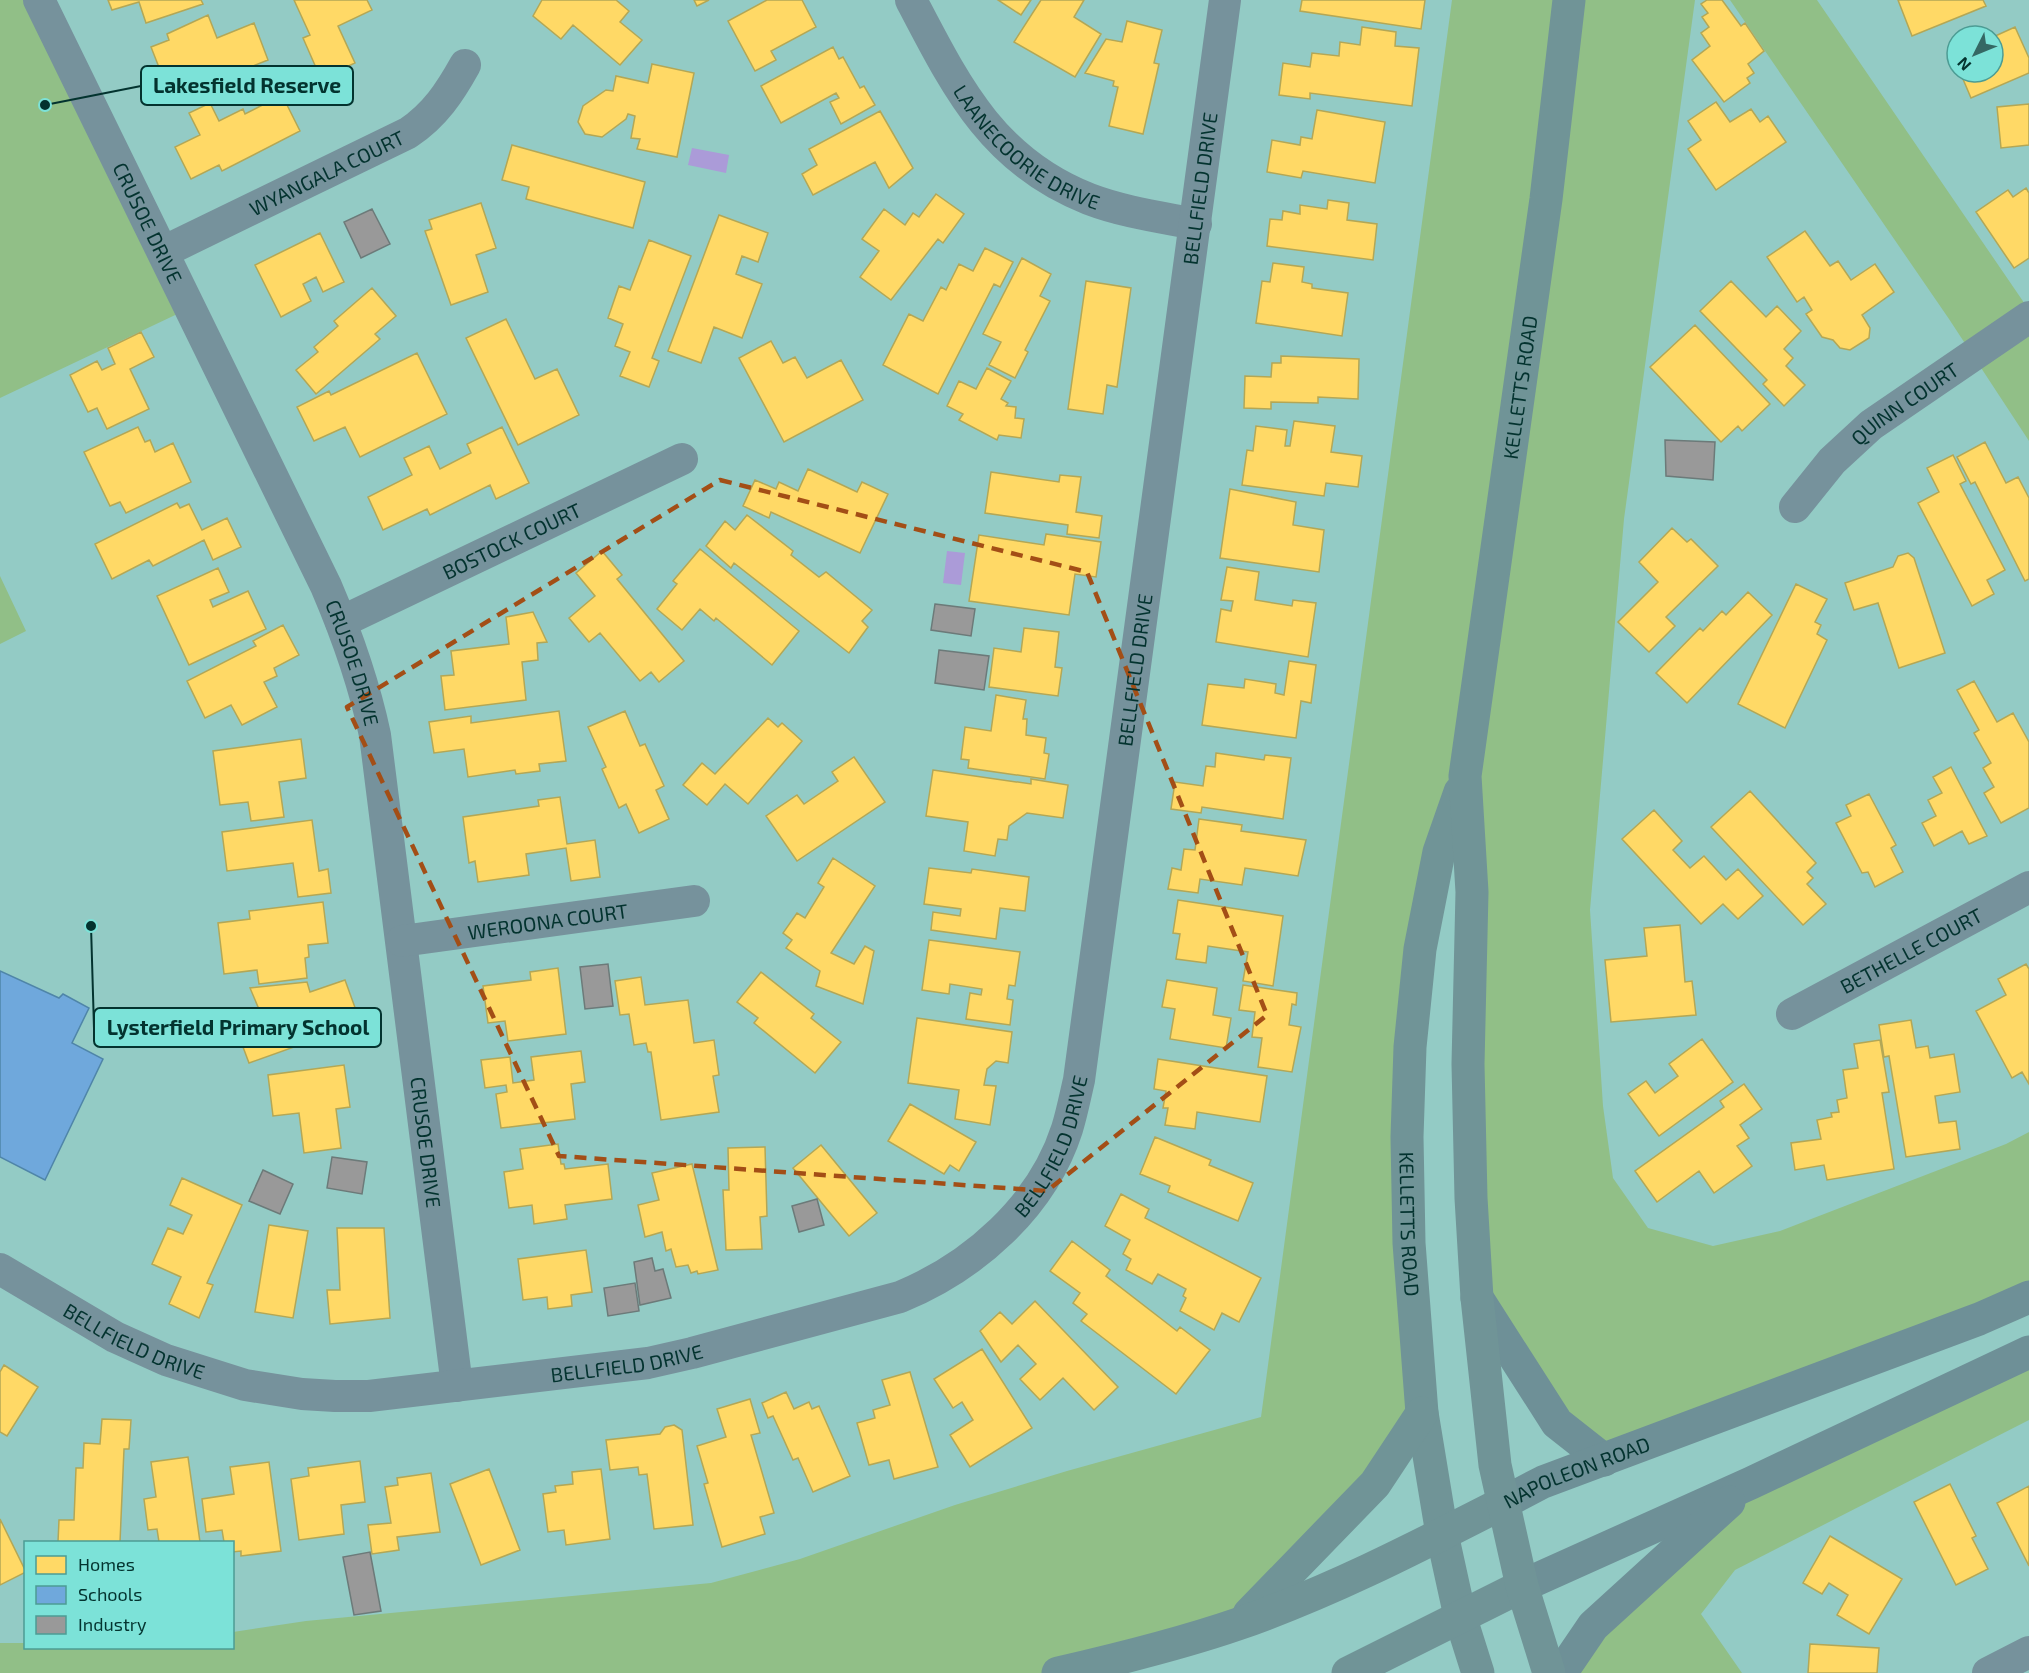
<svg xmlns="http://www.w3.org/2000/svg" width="2029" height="1673" viewBox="0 0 2029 1673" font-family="'Exo 2',sans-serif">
	<rect width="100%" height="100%" fill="#93cbc5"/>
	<path fill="#91bf87" d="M0,0H39L190,308L0,398Z
		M1452,0H1695L1624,519L1590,910L1603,1106L1613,1178L1648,1228L1713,1246L1780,1231L2006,1144L2029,1132V1297L1604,1460L1477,1298L1465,779L1420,949L1422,1413L1239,1624L1058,1673H0V1643H25L26,1648H232L233,1632L306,1621L711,1583L800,1559L955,1505L1067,1471L1261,1417Z
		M1730,0H1817L2029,310V441L1949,319Z
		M0,576L26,631L0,644Z
		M2029,1350V1420L1735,1570L1701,1614L1742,1673H1561L1751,1483Z"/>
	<path fill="#ab9bd8" d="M692,148L729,155L726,173L688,165Z
		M947,551L965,553L961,585L943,583Z"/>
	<path fill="#ffd966" stroke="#b3a756" stroke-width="1.5" d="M108,0H201L203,4L146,23L139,2L112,10Z
		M294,0H367L372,10L338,26L355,63L321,79L303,38L310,35Z
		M542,0H616L629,11L620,22L642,40L620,65L573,25L561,39L533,16Z
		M694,0H709L697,6Z
		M767,0H802L816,27L771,51L776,60L755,71L728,21Z
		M998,0H1031L1021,15Z
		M1041,0H1084L1074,17L1101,34L1075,77L1014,42Z
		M1302,0H1425L1421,29L1300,11Z
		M1707,0H1722L1741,26L1745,23L1764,51L1748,64L1754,73L1747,78L1750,83L1724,102L1692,60L1710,46L1701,33L1709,27L1702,17L1708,13L1701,4Z
		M1898,0H1983L1986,6L1912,36Z
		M208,15L217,38L254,23L268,60L194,89L191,81L183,84L178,68L162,75L151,47L169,40L167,34Z
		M1127,21L1162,30L1154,63L1159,64L1143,134L1109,126L1118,87L1113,86L1114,81L1085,73L1106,39L1122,42Z
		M1362,27L1396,32L1395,46L1419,48L1412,106L1310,93V99L1279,95L1283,63L1310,67L1312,53L1339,56L1340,42L1360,45Z
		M2015,27L2029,58V73L1971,98L1960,72H1993V37Z
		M833,47L839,59L843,57L860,88L864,86L875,105L841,124L830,102L839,98L836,93L781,123L761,86Z
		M1957,52V66L1952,55Z
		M652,64L694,73L677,157L637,149L640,139L631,138L635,116L628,114L626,119L602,137L585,134L578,122L583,106L606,90L613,91L616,76L648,83Z
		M282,95L300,131L222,171L219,165L191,179L175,147L200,135L189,113L210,103L219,121L243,109L245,114Z
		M1716,102L1730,122L1751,109L1760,122L1768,116L1786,142L1716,190L1688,149L1701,140L1688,121Z
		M2029,104V145L2001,148L1997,107Z
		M1317,110L1385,122L1375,183L1303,171L1301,178L1267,172L1272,140L1300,145L1301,137L1312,139Z
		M880,111L913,168L889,188L875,162L813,195L802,174L817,165L809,149Z
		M512,145L645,182L633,228L526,199L529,187L502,180Z
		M2026,188L2029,193V258L2014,268L1976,212L2008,190L2013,197Z
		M936,194L964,214L943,243L938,239L891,300L860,277L879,251L862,239L884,209L905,225L913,213L919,217Z
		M1328,200L1349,203L1347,220L1377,224L1373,260L1267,246L1270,219L1282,220L1283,211L1300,214V205L1327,209Z
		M481,203L496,248L476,255L488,292L451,305L425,231L432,229L429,220Z
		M719,215L768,233L758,262L742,256L736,274L762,284L742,338L714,327L701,363L668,351Z
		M1805,231L1830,266L1838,261L1851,280L1875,264L1894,292L1862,315L1870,328L1869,338L1850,350L1840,348L1833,340L1822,337L1806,314L1812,310L1804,297L1797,302L1767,257Z
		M320,233L344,282L323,292L316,277L303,284L311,301L281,317L255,265Z
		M649,240L691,256L652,358L659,361L649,387L620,376L630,352L615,346L623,324L608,318L619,286L630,290Z
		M985,248L1013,262L1000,287L994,284L938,394L883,365L909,314L923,321L941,287L946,290L959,264L973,271Z
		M1022,258L1051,274L1040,296L1050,301L1025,350L1028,352L1015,378L989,365L1001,342L983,334Z
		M1273,263L1304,267L1302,282L1312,284V288L1348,293L1342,336L1256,323L1262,281L1270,282Z
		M1086,281L1131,288L1117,387L1107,385L1103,414L1068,409Z
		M1731,281L1766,317L1777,306L1801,331L1784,349L1793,358L1786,366L1805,385L1784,406L1763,384L1767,380L1700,311Z
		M372,288L396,316L375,334L380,339L316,394L296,370L318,352L314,347L338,326L334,321Z
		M506,319L535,379L557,369L579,415L518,445L466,338Z
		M1695,325L1770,404L1742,431L1738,426L1721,442L1650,367Z
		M141,332L154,357L130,369L149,409L107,429L97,408L88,412L70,375L97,361L102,370L115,364L108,348Z
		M771,341L783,363L795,357L807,378L841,360L863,400L784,442L739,358Z
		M417,353L447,414L360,457L345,427L314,441L297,407L329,391L331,395Z
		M1281,356L1359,359L1358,399L1318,397V403L1271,402V409L1244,408L1245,376L1271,377L1272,363H1281Z
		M987,368L1011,381L1001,399L1008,403L1006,406L1016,407L1015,418L1024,419L1021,438L999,435L997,440L959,420L963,414L947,406L959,381L976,389Z
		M1294,421L1335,426L1331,452L1362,456L1358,487L1326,483L1324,496L1242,485L1247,450L1253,451L1256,426L1287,430L1285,446H1290Z
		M138,427L145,442L150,440L155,452L173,443L191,482L126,513L120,502L110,506L84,452Z
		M502,427L529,483L496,499L490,485L430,515L427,509L383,530L368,497L412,475L404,458L429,446L440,469L471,453L467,444Z
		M1985,442L2006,483L2018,477L2029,498V579L2025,581L1975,482L1971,484L1957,457Z
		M1953,455L1966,481L1960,484L2005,570L1987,580L1994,594L1972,606L1918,503L1939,492L1927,468Z
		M808,469L857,492L862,482L888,494L860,553L771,512L769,518L743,506L755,480L776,489L779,482L798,491Z
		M991,472L1059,482L1060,475L1081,477L1076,512L1102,516L1099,538L1067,534L1068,525L985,513Z
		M1230,489L1296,502L1293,525L1324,530L1319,572L1220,558Z
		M177,503L180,508L189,504L202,530L227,518L241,547L213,560L204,540L153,566L149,560L112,579L95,544Z
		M747,515L793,551L791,555L819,577L826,572L872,610L862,621L868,627L849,653L734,563L731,568L706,546L725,521L735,530Z
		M1672,528L1687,542L1691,539L1718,566L1666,617L1675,626L1649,652L1618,622L1658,582L1639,562Z
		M1046,534L1101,542L1096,577L1075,574L1069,615L969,601L979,535L1044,545Z
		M700,549L799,631L772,665L716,618L714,621L700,609L682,630L657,609L677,584L673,581Z
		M602,551L622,575L617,579L684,661L659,682L651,672L640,681L600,633L589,642L569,618L595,596L576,573Z
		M1908,553L1914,558L1945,653L1899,668L1878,603L1854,610L1845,583L1893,567L1898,556Z
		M1227,567L1259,572L1255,600L1292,606L1293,600L1316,603L1308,657L1216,642L1221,609L1231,611L1233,601L1221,600Z
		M218,568L229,592L210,600L213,607L248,591L266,629L189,665L157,596Z
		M1796,584L1827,599L1815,622L1821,625L1817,634L1827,640L1785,728L1738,704Z
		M1748,592L1772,615L1687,703L1656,673L1700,628L1703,631L1722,611L1726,615Z
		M533,612L547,642L537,643L538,660L522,662L526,700L445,710L441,676L454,675L451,651L509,644L506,617Z
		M283,625L299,655L274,668L277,676L264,682L277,707L242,725L231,705L205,718L187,681L256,646L253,641Z
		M1024,628L1059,632L1055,667L1062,668L1058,696L989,687L994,648L1021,652Z
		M1289,661L1316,665L1311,703L1301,701L1296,738L1202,725L1208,684L1244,688L1245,679L1276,684L1275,693L1284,695Z
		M1974,681L1997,722L2013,713L2029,742V808L2001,823L1984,793L1994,787L1983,768L1991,763L1974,733L1979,730L1957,690Z
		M996,695L1026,700L1023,719H1027L1026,735L1046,738L1044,753L1049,754L1045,779L968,768L969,760L961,759L965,727L991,731Z
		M559,711L566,761L539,764L540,771L516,774L515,770L468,777L464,749L434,753L429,722L471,716V723Z
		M625,711L640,746L645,744L664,786L656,790L669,819L639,833L626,804L619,808L602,769L606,767L588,727Z
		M768,718L778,727L782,723L802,741L748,804L725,784L707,805L683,785L702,763L715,774Z
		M301,739L306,778L279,782L284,817L251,821L248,802L220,805L213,751Z
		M1216,753L1264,760L1265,755L1291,758L1283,819L1202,807L1201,813L1171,809L1175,782L1203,786L1206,766L1215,767Z
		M854,757L885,802L797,861L766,816L797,795L804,804L838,781L832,772Z
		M1951,767L1987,836L1969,844L1962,831L1934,846L1922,823L1936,816L1928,800L1942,793L1933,777Z
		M933,770L1031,784V779L1068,785L1063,818L1027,813L1009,826L1007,840L998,839L995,856L964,851L968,822L926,816Z
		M1750,791L1816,863L1807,872L1813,878L1807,884L1826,904L1803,925L1711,827Z
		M1869,794L1896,845L1891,848L1903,872L1875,887L1868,872L1862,873L1836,823L1851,816L1846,805Z
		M560,797L567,844L595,840L600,877L571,881L566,848L526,854L529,875L478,882L475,861L469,863L463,817L539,806L538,800Z
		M1654,810L1682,841L1673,850L1690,868L1704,856L1726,880L1738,869L1763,896L1738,919L1723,904L1701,924L1622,839Z
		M1199,819L1242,825L1241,831L1306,840L1298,876L1245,868L1242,885L1200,879L1198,893L1168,889L1172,868L1181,870L1184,849L1195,850Z
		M312,820L319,871L328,869L331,893L298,897L293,863L227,871L222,832Z
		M833,858L875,886L831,953L854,964L865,946L874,951L863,1004L816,986L820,971L786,948L792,940L783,933L797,913L805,918L824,887L818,883Z
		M929,868L971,873L972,869L1029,877L1025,911L1000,908L996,939L931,930L933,912L960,916L961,909L924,904Z
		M1178,900L1283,916L1273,986L1243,981L1248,952L1208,946L1206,963L1176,959L1180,934L1173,933Z
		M323,902L328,943L308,945L309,957L305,958L307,978L259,984L257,970L224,974L218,923L250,919L249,911Z
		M1680,925L1685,982L1692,981L1696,1015L1611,1022L1605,960L1647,956L1644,928Z
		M929,940L1020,952L1015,986L1009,985L1007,999L1013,1000L1010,1025L966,1019L970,993L981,995L982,989L950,984L949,994L922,990Z
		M2026,964L2029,969V1084L2022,1072L2012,1078L1976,1011L2006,995L1998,979Z
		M558,968L566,1034L508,1041L505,1021L488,1023L483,986L531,980L530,972Z
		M761,972L814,1014L811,1018L841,1042L815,1073L754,1023L758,1018L737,1002Z
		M641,977L645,1005L688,1000L694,1043L714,1040L719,1075L713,1076L719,1112L661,1120L651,1052H648L646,1043L634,1045L629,1014L620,1015L615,981Z
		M345,980L357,1013L319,1027L322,1037L249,1063L234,1023L261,1014L250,988L307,982L310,992Z
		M1167,980L1217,988L1213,1015L1231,1018L1226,1048L1170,1039L1175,1009L1162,1007Z
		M1243,985L1297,993L1296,1005L1292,1004L1289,1025L1301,1027L1292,1072L1258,1067L1262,1038L1252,1037L1255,1012L1239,1010Z
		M917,1018L1012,1032L1008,1063L996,1061L987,1069L984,1085L996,1086L990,1125L955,1119L959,1090L908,1083Z
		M1911,1020L1916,1048L1928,1046L1930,1058L1954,1054L1960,1092L1935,1096L1939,1123L1956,1121L1960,1149L1906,1157L1889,1056L1884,1057L1879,1025Z
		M1702,1039L1733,1082L1659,1136L1628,1094L1646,1081L1655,1093L1678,1076L1669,1064Z
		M1880,1040L1889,1092L1882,1093L1894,1169L1827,1180L1824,1165L1795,1170L1791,1143L1821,1139L1817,1120L1832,1117L1831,1113L1839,1112L1837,1100L1847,1098L1843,1070L1858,1068L1854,1044Z
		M581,1051L585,1082L571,1084L575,1119L501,1128L496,1094L507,1092L506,1085L485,1088L481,1060L510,1057L513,1083L534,1080L531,1057Z
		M1158,1059L1267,1076L1260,1122L1197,1112L1195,1129L1165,1125L1168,1108H1163L1166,1091L1154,1089Z
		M344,1065L350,1107L336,1109L341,1148L304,1153L299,1113L273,1116L268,1075Z
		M1744,1084L1762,1109L1740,1125L1749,1138L1737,1146L1752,1166L1714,1193L1699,1171L1657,1202L1635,1171L1724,1107L1720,1101Z
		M910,1104L976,1142L959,1171L950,1165L944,1174L888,1141Z
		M1155,1137L1211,1160L1209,1165L1253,1183L1238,1221L1168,1192L1170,1186L1140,1174Z
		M558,1144L561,1164H564L565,1169L608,1164L612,1199L565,1205L567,1219L534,1224L532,1205L509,1208L504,1172L523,1169L520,1149Z
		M821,1145L877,1213L849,1236L793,1168Z
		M765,1147L767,1216L760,1217L762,1249L726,1250L723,1190H729L728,1148Z
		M692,1164L718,1270L698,1274L697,1271L691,1273L688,1265L676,1267L671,1249L666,1251L662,1232L645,1237L638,1205L659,1200L652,1173Z
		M182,1178L242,1205L207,1283L213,1285L199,1318L169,1304L181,1277L152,1264L168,1228L183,1234L192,1215L170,1205Z
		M1121,1194L1149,1209L1145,1218L1261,1278L1239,1322L1222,1313L1214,1330L1180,1311L1186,1298L1183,1296L1186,1289L1158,1274L1152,1284L1126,1270L1131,1259L1123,1254L1130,1240L1105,1226Z
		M269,1225L308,1231L293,1318L255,1312Z
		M337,1228H384L390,1318L330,1324L327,1290H340Z
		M1072,1241L1110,1270L1106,1276L1177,1331L1180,1327L1210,1350L1176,1394L1081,1321L1087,1314L1073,1303L1080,1293L1050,1271Z
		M586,1250L592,1292L571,1295L572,1306L548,1309L547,1297L523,1300L518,1259Z
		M1035,1301L1118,1387L1094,1410L1063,1378L1040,1400L1020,1379L1036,1364L1018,1345L1001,1362L980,1331L1000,1312L1012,1324Z
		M982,1349L1032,1428L970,1467L950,1435L973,1420L962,1402L953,1408L934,1379Z
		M4,1365L38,1387L7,1436L0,1432V1372Z
		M910,1372L938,1467L894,1479L889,1460L869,1465L857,1423L875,1418L873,1410L890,1405L882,1380Z
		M786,1392L794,1409L809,1402L812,1409L819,1406L850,1476L813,1492L798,1458L793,1460L773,1416L768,1418L762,1403Z
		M750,1399L760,1433L751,1435L774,1513L760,1517L765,1534L722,1547L704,1484L708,1483L697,1446L726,1437L717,1409Z
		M102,1419L131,1420L129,1449H124L120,1542H58L59,1520H74L76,1468H83L84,1443L100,1444Z
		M674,1425L682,1430L693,1525L654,1529L647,1474L639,1475L638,1467L610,1470L606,1440L660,1434L665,1427Z
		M188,1457L200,1542H159L157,1529L148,1530L144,1499L156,1497L151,1462Z
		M360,1461L365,1502L341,1505L344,1534L299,1540L291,1479L309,1476L308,1468Z
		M269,1462L281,1551L241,1556V1551L232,1552V1542H224L222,1530L206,1532L202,1499L234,1494L230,1467Z
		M489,1469L520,1550L481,1565L450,1484Z
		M601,1469L610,1539L566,1545L564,1530L548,1532L543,1494L556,1492L555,1486L573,1484L572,1472Z
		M431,1473L440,1532L397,1537L399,1550L372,1554L368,1525L391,1523L385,1487L398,1485L397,1478Z
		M1950,1484L1976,1536L1972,1538L1988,1569L1956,1585L1914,1502Z
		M2029,1486V1566L1997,1503Z
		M0,1519L26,1572L0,1585Z
		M1830,1536L1902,1579L1869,1634L1837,1615L1848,1595L1829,1583L1822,1594L1803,1583Z
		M1810,1644L1879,1648L1877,1673H1808Z"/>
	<path fill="#6fa8dc" stroke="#4f85a8" stroke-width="1.5" d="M0,971L59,998L63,994L89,1008L72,1043L103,1059L45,1180L0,1157Z"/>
	<path fill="#999" stroke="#6c7a79" stroke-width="1.5" d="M372,209L390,244L361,258L344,222Z
		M1665,440L1715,442L1713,480L1666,476Z
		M935,604L975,609L971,636L931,630Z
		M939,650L989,656L984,690L935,683Z
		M608,964L613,1006L585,1009L580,967Z
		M332,1157L367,1162L362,1194L327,1188Z
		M263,1170L293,1184L280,1214L249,1201Z
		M817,1199L824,1225L799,1232L792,1206Z
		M652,1258L655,1271L663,1269L671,1298L640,1305L634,1262Z
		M635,1283L639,1311L608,1316L604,1288Z
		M370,1552L381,1611L354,1615L343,1557Z"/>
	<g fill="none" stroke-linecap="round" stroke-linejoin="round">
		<g stroke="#76929c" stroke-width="32">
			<path id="s1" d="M39,0L326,586C347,635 364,683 375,735L457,1386"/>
			<path id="s2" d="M911,0C956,86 992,161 1089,199C1123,212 1160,217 1196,224"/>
			<path id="s3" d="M163,252L408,133C435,115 450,92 465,65"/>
			<path id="s4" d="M1795,507L1832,461L1871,425L2029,317"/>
			<path id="s5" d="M341,622L682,459"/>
			<path id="s6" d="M402,941L694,901"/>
			<path id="s7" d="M1792,1014L2029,887"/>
			<path id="s8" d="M0,1269L115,1337L166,1360L245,1385L302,1394L335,1396H369L648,1363L692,1353L900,1297C973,1267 1042,1207 1067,1129C1072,1113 1075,1097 1079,1080L1225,0"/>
			<path d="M1988,1673L2029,1652"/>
		</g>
		<g stroke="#6e9097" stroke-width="33">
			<path d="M1477,1298L1557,1423L1604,1460"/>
			<path id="s9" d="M1503,1503L1543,1482L1979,1319L2029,1297"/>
			<path d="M1522,1586L1751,1483L2029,1352"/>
			<path d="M1561,1673L1593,1626L1729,1502"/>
		</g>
		<g stroke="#709497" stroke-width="33">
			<path id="s10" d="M1460,792L1439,852L1420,949L1410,1047L1407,1137L1409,1243L1422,1413L1442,1534L1460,1616L1478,1673"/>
			<path d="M1249,1614L1375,1484L1422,1413"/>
			<path d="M1058,1673C1119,1659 1180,1644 1238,1624C1330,1592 1417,1547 1503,1503"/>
			<path d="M1348,1673L1522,1586"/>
			<path id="s11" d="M1549,1673L1522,1586L1495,1465L1477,1298L1471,1198L1468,1064L1472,892L1465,776L1546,199L1569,0"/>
		</g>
	</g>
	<path fill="none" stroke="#a34e16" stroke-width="4.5" stroke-dasharray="12 8" stroke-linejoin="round" d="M720,480L1087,572L1267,1015L1047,1191L559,1156L347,707Z"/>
	<g text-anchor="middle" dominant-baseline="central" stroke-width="6" stroke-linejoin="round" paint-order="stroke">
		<g font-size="20" fill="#03332f" stroke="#7ce2d8">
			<text stroke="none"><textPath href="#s2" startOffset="192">LAANECOORIE DRIVE</textPath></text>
			<text stroke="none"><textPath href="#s3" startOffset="182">WYANGALA COURT</textPath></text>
			<text stroke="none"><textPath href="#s8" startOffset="2133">BELLFIELD DRIVE</textPath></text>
			<text stroke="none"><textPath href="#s1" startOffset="248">CRUSOE DRIVE</textPath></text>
			<text stroke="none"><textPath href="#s11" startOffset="1298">KELLETTS ROAD</textPath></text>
			<text stroke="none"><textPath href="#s4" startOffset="152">QUINN COURT</textPath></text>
			<text stroke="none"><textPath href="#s5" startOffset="189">BOSTOCK COURT</textPath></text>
			<text stroke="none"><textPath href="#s1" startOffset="734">CRUSOE DRIVE</textPath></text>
			<text stroke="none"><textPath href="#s8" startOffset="1647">BELLFIELD DRIVE</textPath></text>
			<text stroke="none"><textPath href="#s6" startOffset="147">WEROONA COURT</textPath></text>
			<text stroke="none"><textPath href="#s7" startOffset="135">BETHELLE COURT</textPath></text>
			<text stroke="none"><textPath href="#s1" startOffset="1220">CRUSOE DRIVE</textPath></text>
			<text stroke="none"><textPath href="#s8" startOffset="1161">BELLFIELD DRIVE</textPath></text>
			<text stroke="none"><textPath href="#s10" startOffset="438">KELLETTS ROAD</textPath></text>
			<text stroke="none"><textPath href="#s8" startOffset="153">BELLFIELD DRIVE</textPath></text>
			<text stroke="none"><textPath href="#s8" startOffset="657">BELLFIELD DRIVE</textPath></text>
			<text stroke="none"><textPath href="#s9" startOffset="80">NAPOLEON ROAD</textPath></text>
		</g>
	</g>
	<path fill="none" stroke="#03332f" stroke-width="2" d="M45 105L141 86M91 926L94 1028"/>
	<g fill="#03332f" stroke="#7ce2d8" stroke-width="2">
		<circle cx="45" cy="105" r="6"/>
		<circle cx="91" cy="926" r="6"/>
	</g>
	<g fill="#7ce2d8" stroke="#03332f" stroke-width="2">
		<rect x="141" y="66" width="212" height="39" rx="6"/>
		<rect x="94" y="1008" width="287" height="39" rx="6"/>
	</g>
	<g font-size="21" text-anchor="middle" font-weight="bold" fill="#03332f">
		<text x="247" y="93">Lakesfield Reserve</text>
		<text x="238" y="1035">Lysterfield Primary School</text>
	</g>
	<rect x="24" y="1541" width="210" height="108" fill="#7ce2d8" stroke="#4c9c94" stroke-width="1.5"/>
	<rect x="36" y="1556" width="30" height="18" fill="#ffd966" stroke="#4c9c94" stroke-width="1.5"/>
	<text x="78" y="1571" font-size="18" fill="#03332f">Homes</text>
	<rect x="36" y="1586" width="30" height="18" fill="#6fa8dc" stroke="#4c9c94" stroke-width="1.5"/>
	<text x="78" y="1601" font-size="18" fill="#03332f">Schools</text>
	<rect x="36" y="1616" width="30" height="18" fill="#999999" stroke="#4c9c94" stroke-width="1.5"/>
	<text x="78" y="1631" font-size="18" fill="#03332f">Industry</text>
	<g transform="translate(1975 54) rotate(227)"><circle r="28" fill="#7ce2d8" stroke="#4c9c94" stroke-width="1.5"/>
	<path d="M0-4.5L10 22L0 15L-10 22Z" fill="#356864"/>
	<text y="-9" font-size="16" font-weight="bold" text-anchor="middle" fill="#03332f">N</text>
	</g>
</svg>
